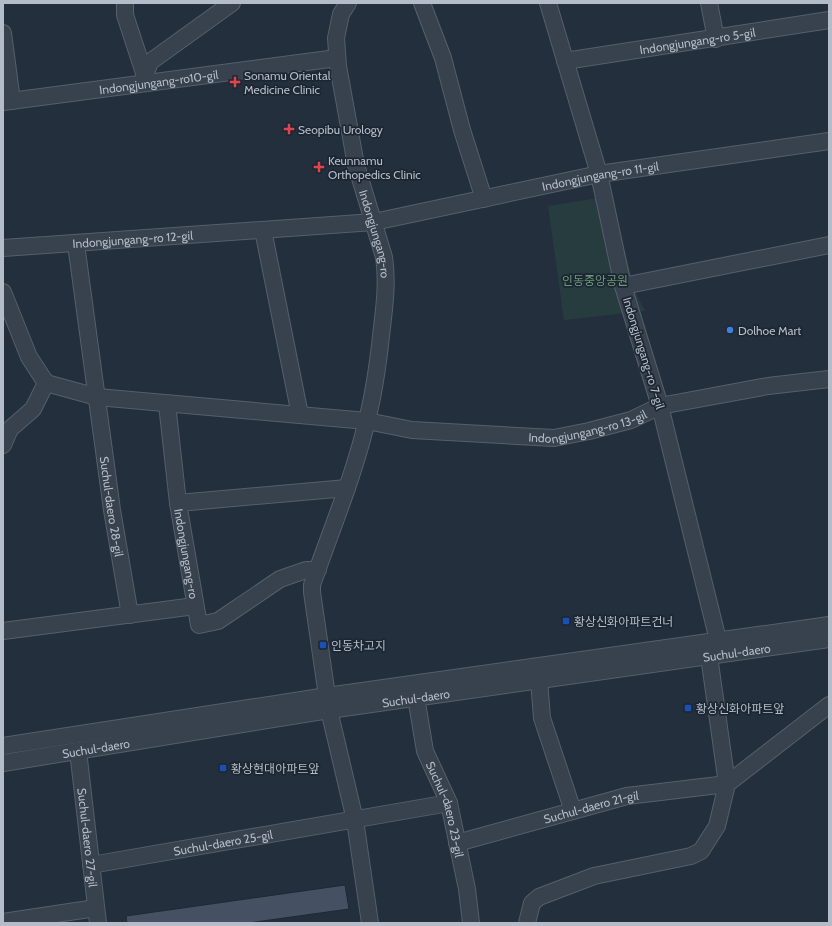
<svg xmlns="http://www.w3.org/2000/svg" width="832" height="926" viewBox="0 0 832 926" font-family="Cabin,'Noto Sans KR',sans-serif">
	<rect width="100%" height="100%" fill="#242f3e"/>
	<path fill="#263c3f" d="M610,196L636,293L645,311L564,320L548,206Z"/>
	<path fill="#455162" stroke="#1f2835" d="M345,885L349,909L248,923H127L126,916Z"/>
	<g fill="none" stroke-linecap="round" stroke-linejoin="round">
		<defs>
			<g id="minor">
				<path d="M125,3V15L145,76"/>
				<path id="s1" d="M348,3L341,14L336,38L338,66L356,165L384,257C388,283 384,310 381,336C378,364 374,393 367,420C354,476 331,530 312,585V592L329,710L355,820L370,923"/>
				<path d="M422,3L443,58L462,130L484,199"/>
				<path d="M709,3L716,39"/>
				<path d="M3,33L12,101"/>
				<path id="s2" d="M565,61L829,20"/>
				<path d="M142,83L150,62L232,3"/>
				<path id="s3" d="M3,102L337,58"/>
				<path d="M263,230L300,415"/>
				<path id="s4" d="M76,244L112,510L130,615"/>
				<path id="s5" d="M3,248L374,222L599,174L829,141"/>
				<path d="M623,286L829,245"/>
				<path d="M3,292L29,357L46,383"/>
				<path id="s6" d="M46,383L97,397L367,421L412,430L554,438L589,431L631,420L660,406L768,386L829,379"/>
				<path id="s7" d="M167,404L178,503L199,625L218,621L280,579L306,570H318"/>
				<path d="M3,445L10,429L33,409L46,383"/>
				<path d="M178,503L347,488"/>
				<path d="M3,631L195,606"/>
				<path d="M539,680L542,718L573,811"/>
				<path id="s8" d="M416,697L425,751L449,803L467,889L471,923"/>
				<path d="M3,746L327,696L829,625"/>
				<path id="s9" d="M78,751L98,923"/>
				<path id="s10" d="M3,763L329,710L829,639"/>
				<path id="s11" d="M457,843L627,796L727,784L709,656L718,640L660,406L623,286L599,174L548,3"/>
				<path id="s12" d="M91,865L449,803"/>
				<path d="M3,922L96,908"/>
				<path d="M527,923L532,903L539,897L594,876L691,856L701,851L717,826L727,784L829,705"/>
			</g>
		</defs>
		<use href="#minor" stroke="#565f6c" stroke-width="18"/>
		<use href="#minor" stroke="#38414e" stroke-width="16"/>
	</g>
	<g fill="#e0444e" stroke="#1d2633" stroke-width="1.5">
		<path d="M233 76h4v4h4v4h-4v4h-4v-4h-4v-4h4z"/>
		<path d="M287 123h4v4h4v4h-4v4h-4v-4h-4v-4h4z"/>
		<path d="M317 161h4v4h4v4h-4v4h-4v-4h-4v-4h4z"/>
	</g>
	<circle fill="#3f7fe0" stroke="#1d2633" stroke-width="1.5" cx="730" cy="330" r="4"/>
	<g fill="#1a4fb4" stroke="#1d2633" stroke-width="1.5">
		<rect x="562" y="617" width="8" height="8" rx="2"/>
		<rect x="319" y="641" width="8" height="8" rx="2"/>
		<rect x="684" y="704" width="8" height="8" rx="2"/>
		<rect x="219" y="764" width="8" height="8" rx="2"/>
	</g>
	<g text-anchor="middle" dominant-baseline="central" stroke-width="3.5" stroke-linejoin="round" paint-order="stroke">
		<g font-size="12" fill="#b4bcc9" stroke="#1d2633">
			<text stroke="none"><textPath href="#s2" startOffset="134">Indongjungang-ro 5-gil</textPath></text>
			<text stroke="none"><textPath href="#s3" startOffset="157">Indongjungang-ro10-gil</textPath></text>
			<text stroke="none"><textPath href="#s5" startOffset="603">Indongjungang-ro 11-gil</textPath></text>
			<text stroke="none"><textPath href="#s1" startOffset="238">Indongjungang-ro</textPath></text>
			<text stroke="none"><textPath href="#s5" startOffset="130">Indongjungang-ro 12-gil</textPath></text>
			<text transform="translate(644 353) rotate(73)">Indongjungang-ro 7-gil</text>
			<text stroke="none"><textPath href="#s6" startOffset="547">Indongjungang-ro 13-gil</textPath></text>
			<text stroke="none"><textPath href="#s4" startOffset="265">Suchul-daero 28-gil</textPath></text>
			<text stroke="none"><textPath href="#s7" startOffset="151">Indongjungang-ro</textPath></text>
			<text stroke="none"><textPath href="#s10" startOffset="742">Suchul-daero</textPath></text>
			<text stroke="none"><textPath href="#s10" startOffset="418">Suchul-daero</textPath></text>
			<text stroke="none"><textPath href="#s10" startOffset="94">Suchul-daero</textPath></text>
			<text stroke="none"><textPath href="#s11" startOffset="139">Suchul-daero 21-gil</textPath></text>
			<text stroke="none"><textPath href="#s8" startOffset="117">Suchul-daero 23-gil</textPath></text>
			<text stroke="none"><textPath href="#s9" startOffset="87">Suchul-daero 27-gil</textPath></text>
			<text stroke="none"><textPath href="#s12" startOffset="134">Suchul-daero 25-gil</textPath></text>
		</g>
		<g font-size="12" fill="#b4bcc9" stroke="#1d2633" text-anchor="start">
			<text x="244" y="75">Sonamu Oriental<tspan x="244" dy="14">Medicine Clinic</tspan></text>
			<text x="298" y="129">Seopibu Urology</text>
			<text x="328" y="160">Keunnamu<tspan x="328" dy="14">Orthopedics Clinic</tspan></text>
			<text x="738" y="330">Dolhoe Mart</text>
			<text x="574" y="621">황상신화아파트건너</text>
			<text x="331" y="645">인동차고지</text>
			<text x="696" y="708">황상신화아파트앞</text>
			<text x="231" y="768">황상현대아파트앞</text>
		</g>
		<g font-size="12" fill="#6b9a76" stroke="#1d2633">
			<text x="595" y="280">인동중앙공원</text>
		</g>
	</g>
	<rect width="832" height="926" fill="none" stroke="#b4bcc9" stroke-width="8"/>
</svg>
